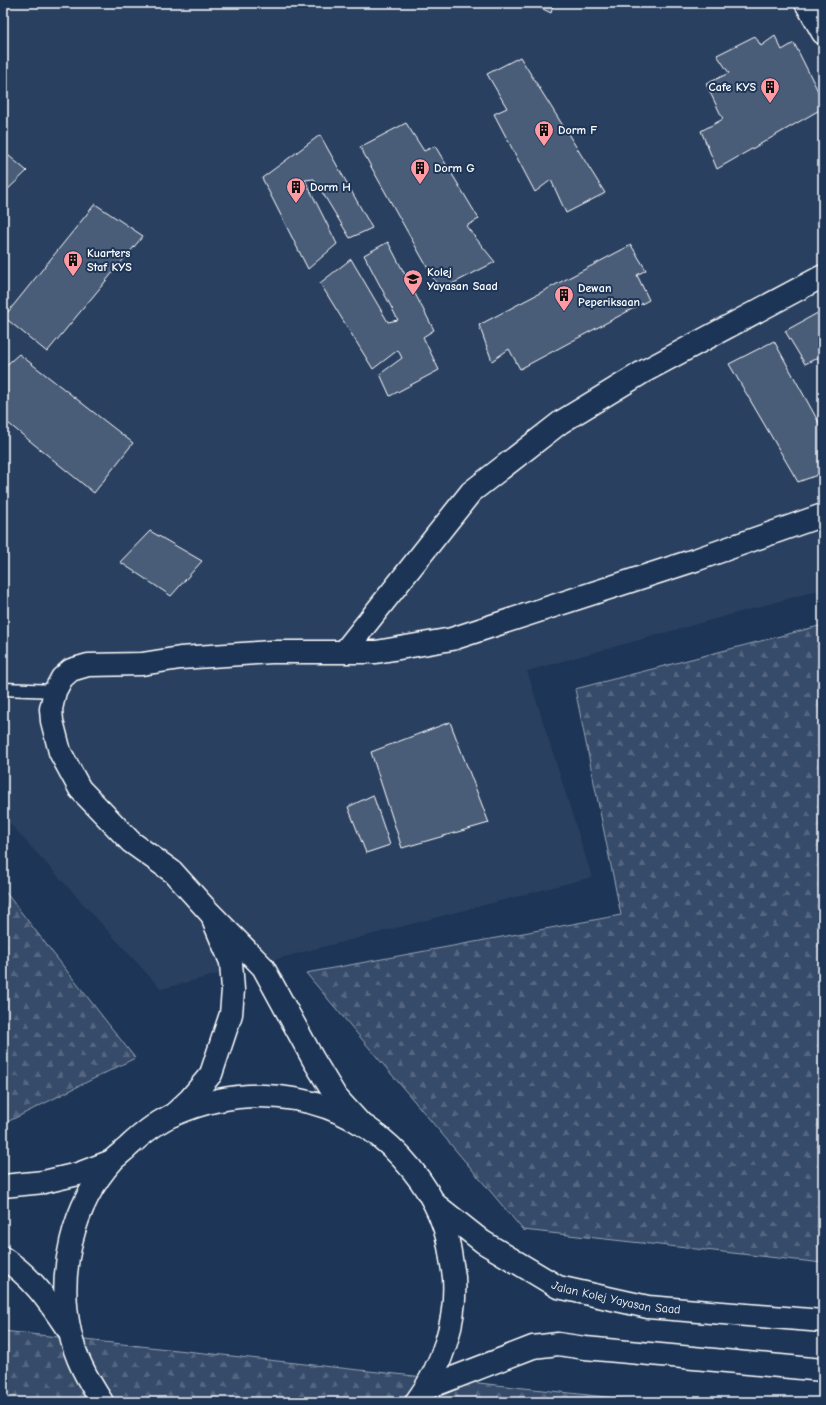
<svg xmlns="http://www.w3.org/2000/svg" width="826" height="1405" viewBox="0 0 826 1405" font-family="'Comic Neue',sans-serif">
	<defs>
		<pattern id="forest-firs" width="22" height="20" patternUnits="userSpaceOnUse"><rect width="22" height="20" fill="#364b69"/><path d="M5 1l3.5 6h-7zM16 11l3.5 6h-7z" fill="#546680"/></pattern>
	</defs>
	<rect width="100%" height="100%" fill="#1d3557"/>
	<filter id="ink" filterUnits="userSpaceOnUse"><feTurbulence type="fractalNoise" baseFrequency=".025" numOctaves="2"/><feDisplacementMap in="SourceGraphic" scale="8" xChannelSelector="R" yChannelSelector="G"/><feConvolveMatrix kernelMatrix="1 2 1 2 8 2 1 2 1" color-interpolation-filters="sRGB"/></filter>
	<g filter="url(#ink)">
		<path fill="#2a4161" d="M3,3H823V589L527,671L592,877L161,989L3,816Z"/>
		<path fill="url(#forest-firs)" stroke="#9aa5b4" d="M823,625V1263L523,1230L306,973L621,915L575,689Z
			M3,889L135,1058L3,1124Z
			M3,1331L652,1402H3Z"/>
		<path fill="#4a5d79" stroke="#fff" d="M531,3H554L551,13Z
			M588,3H599L598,7Z
			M755,36L761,46L775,36L782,50L794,43L823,101V108L717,169L701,131L723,119L706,84L729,73L717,55Z
			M520,57L605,193L566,213L551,180L535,192L494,114L507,108L487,74Z
			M406,123L424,151L435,146L479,219L466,226L495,262L440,290L360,147Z
			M320,135L372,228L350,238L314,179L305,180L337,244L308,269L262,178Z
			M3,151L27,171L3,194Z
			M95,204L143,236L47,352L4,317Z
			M388,242L434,330L423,337L439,370L390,396L380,374L402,358L398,350L373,369L320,283L351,259L388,322L398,320L364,255Z
			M631,245L646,270L637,275L649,300L520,369L509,349L492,361L479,325Z
			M823,310V355L805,364L785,331Z
			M774,341L823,430V473L798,482L729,364Z
			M19,354L133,443L94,493L3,419V368Z
			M150,531L202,561L171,596L120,562Z
			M450,722L489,823L402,848L371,752Z
			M373,795L390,845L366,853L348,807Z"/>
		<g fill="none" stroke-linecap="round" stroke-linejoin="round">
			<defs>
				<path id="service" d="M3,689L55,691"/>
				<path id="minor" d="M806,3L823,33
					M344,652L471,492L561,422L643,372L823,276
					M173,1115L190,1099L211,1074L231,1014L233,990L231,962L214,922
					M358,1121L336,1097L313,1059L263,967L210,913L173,872L131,842L80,789L60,752L52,721L51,709L55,691L62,678L71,670L88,665L142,664L180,658L271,652H376L452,639L698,559L823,515"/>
				<g id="tertiary">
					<path d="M3,1186L44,1182L78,1174L112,1161"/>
					<path id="s1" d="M435,1204L483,1242L558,1287L648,1307L823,1321"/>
					<path d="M3,1258C31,1276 48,1300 66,1327"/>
					<path d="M427,1388L533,1347L558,1344L585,1348L823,1370"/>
					<path d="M102,1402C88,1380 75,1358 70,1332C57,1274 72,1205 113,1160C118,1155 124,1151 129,1146C142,1134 158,1121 175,1114C253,1080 344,1094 402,1158C426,1184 445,1217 450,1252C451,1260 453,1269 454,1277C457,1321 442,1367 416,1402"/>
				</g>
			</defs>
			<use href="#service" stroke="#fff" stroke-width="15"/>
			<use href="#minor" stroke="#fff" stroke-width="25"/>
			<use href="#tertiary" stroke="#fff" stroke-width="25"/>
			<use href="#service" stroke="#1d3557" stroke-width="12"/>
			<use href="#minor" stroke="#1d3557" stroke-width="22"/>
			<use href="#tertiary" stroke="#1d3557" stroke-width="22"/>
		</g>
	</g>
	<defs>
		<symbol id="building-pin" viewBox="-11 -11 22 30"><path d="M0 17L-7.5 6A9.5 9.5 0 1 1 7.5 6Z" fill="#ff9aa2" stroke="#1d3557"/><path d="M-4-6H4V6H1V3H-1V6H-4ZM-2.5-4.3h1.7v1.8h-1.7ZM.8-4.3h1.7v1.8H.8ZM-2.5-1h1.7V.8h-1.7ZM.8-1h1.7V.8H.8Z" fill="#111"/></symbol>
		<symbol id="university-pin" viewBox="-11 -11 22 30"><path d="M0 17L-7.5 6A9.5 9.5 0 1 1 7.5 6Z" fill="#ff9aa2" stroke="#1d3557"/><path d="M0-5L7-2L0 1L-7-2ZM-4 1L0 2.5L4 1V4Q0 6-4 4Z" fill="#111"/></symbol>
	</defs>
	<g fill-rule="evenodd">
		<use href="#building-pin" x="759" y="76" width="22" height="30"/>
		<use href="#building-pin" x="533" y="119" width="22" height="30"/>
		<use href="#building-pin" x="409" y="157" width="22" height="30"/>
		<use href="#building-pin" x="285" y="176" width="22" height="30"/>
		<use href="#building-pin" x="62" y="249" width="22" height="30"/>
		<use href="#university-pin" x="402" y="268" width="22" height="30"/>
		<use href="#building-pin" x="553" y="284" width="22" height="30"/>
	</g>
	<g text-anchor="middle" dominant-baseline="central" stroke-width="4" stroke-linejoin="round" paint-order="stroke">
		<g font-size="12" font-weight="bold" fill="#fff" stroke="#1d3557" text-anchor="start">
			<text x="756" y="87" text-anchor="end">Cafe KYS</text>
			<text x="558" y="130">Dorm F</text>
			<text x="434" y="168">Dorm G</text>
			<text x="310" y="187">Dorm H</text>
			<text x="87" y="253">Kuarters<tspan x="87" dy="14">Staf KYS</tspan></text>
			<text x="427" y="272">Kolej<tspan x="427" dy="14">Yayasan Saad</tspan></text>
			<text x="578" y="288">Dewan<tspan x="578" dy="14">Peperiksaan</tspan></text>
		</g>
		<g font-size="12" fill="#fff" stroke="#1d3557">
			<text stroke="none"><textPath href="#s1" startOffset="208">Jalan Kolej Yayasan Saad</textPath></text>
		</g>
	</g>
	<rect width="826" height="1405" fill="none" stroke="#1d3557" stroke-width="16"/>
	<rect x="8" y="8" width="810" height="1389" fill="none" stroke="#fff" stroke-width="1.5" filter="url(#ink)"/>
</svg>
